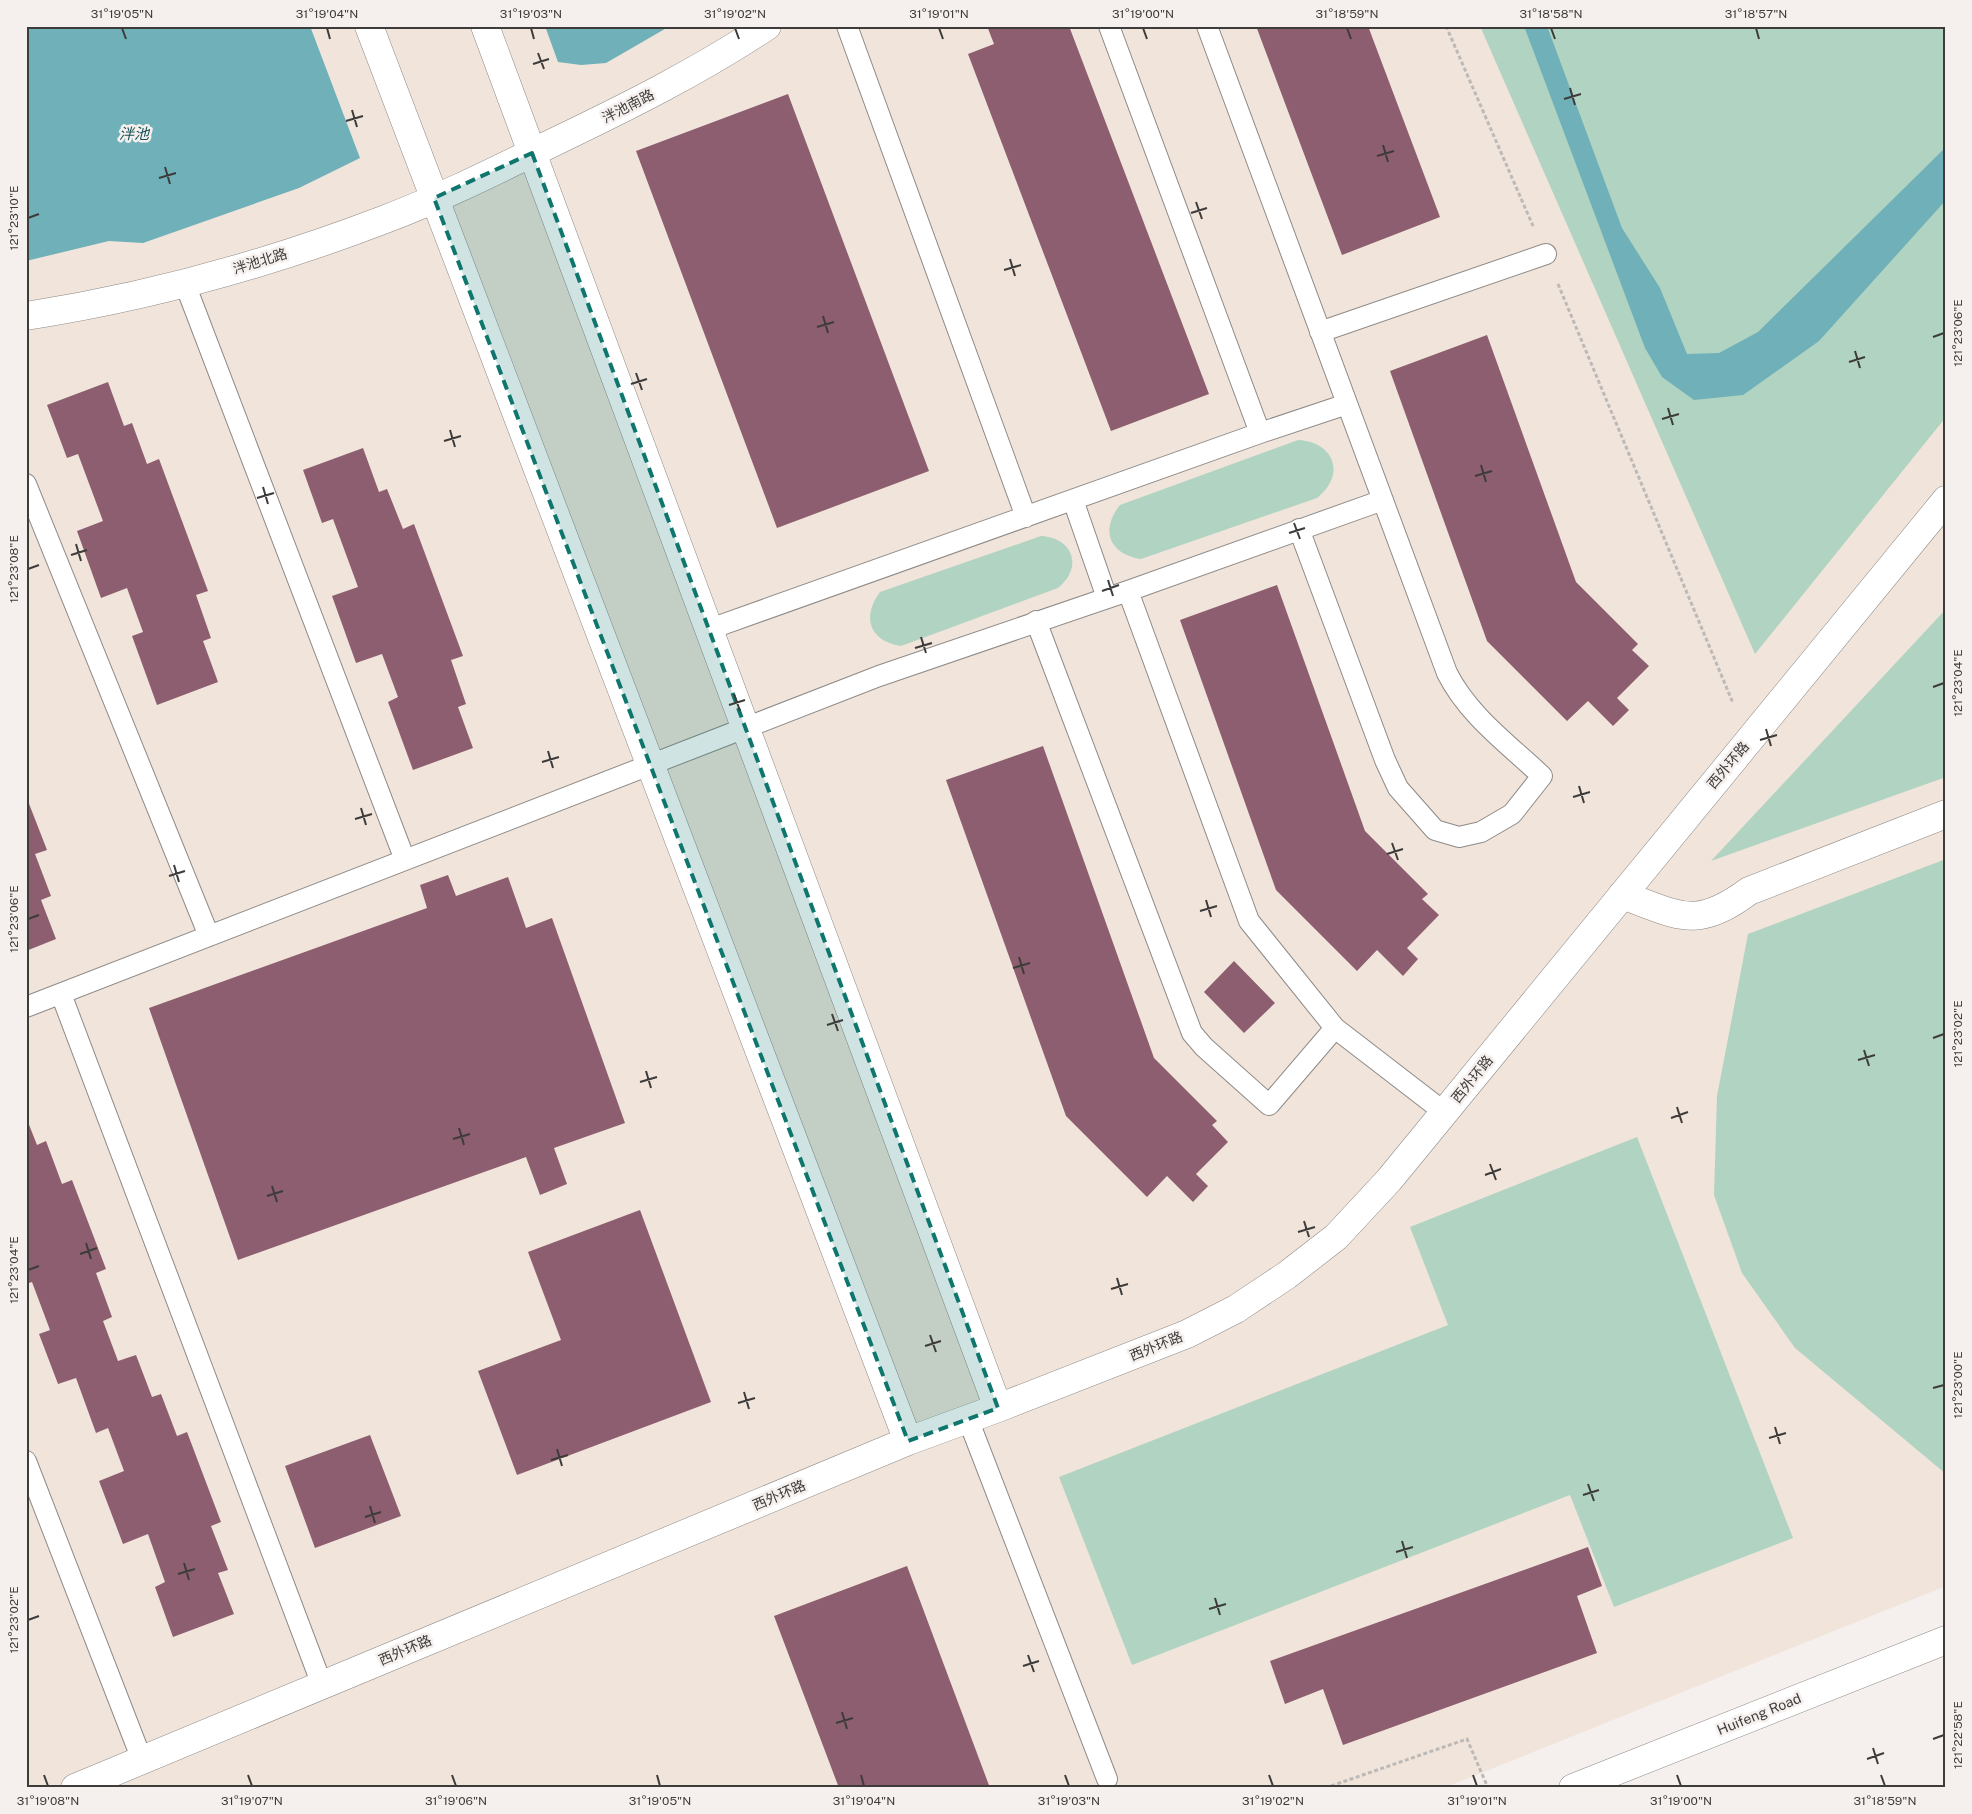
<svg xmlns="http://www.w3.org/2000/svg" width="1972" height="1814" viewBox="0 0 1972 1814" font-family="'Public Sans','Noto Sans SC',sans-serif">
	<rect width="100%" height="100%" fill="#f5f0ed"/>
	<path fill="#f0e4db" d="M26,26H1946V1586L1444,1788H26Z"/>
	<path fill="#b1d3c1" d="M1480,26H1946V417L1755,654Z
		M1298,440C1335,442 1346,475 1317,498L1141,559C1109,554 1100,530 1120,505Z
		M1041,536C1074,538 1083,568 1058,588L901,646C870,641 861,618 880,592Z
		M1946,609V777L1711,861Z
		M1946,859V1474L1795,1348L1742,1273L1714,1195L1717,1096L1748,934Z
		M1637,1137L1793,1538L1614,1607L1570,1495L1132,1665L1059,1477L1448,1325L1410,1227Z"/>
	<path fill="#6fb0b9" d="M26,26H310L360,158L299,188L143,243L109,241L26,261Z
		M545,26H670L606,63L581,65L558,62Z
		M1524,26H1547L1622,228L1660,288L1687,354L1719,353L1758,332L1946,147V200L1819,341L1743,395L1694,400L1662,377L1645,348Z"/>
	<path fill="#8d5e6f" d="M987,26H1069L1209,394L1111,431L968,54L994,44Z
		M1256,26H1368L1440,217L1342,255Z
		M788,94L929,471L777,528L636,151Z
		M1487,335L1576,582L1638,644L1632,650L1649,666L1617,698L1629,710L1613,726L1588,701L1567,721L1487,641L1390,371Z
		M108,382L124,426L132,423L147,464L159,459L208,591L196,595L211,638L203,641L218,682L157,705L132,636L143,632L127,588L101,598L77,531L103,521L78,454L67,458L47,405Z
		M363,448L379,492L387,489L403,529L414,524L463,656L451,660L466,704L458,707L473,748L413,770L388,702L398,697L382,654L356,663L332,596L358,587L333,519L322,523L303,470Z
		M1277,585L1365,831L1428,894L1422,899L1439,915L1407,948L1418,959L1403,976L1377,950L1357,971L1276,890L1180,620Z
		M1043,746L1154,1058L1217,1121L1212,1125L1228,1142L1196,1174L1208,1186L1193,1202L1167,1176L1147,1197L1066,1116L946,780Z
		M26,796L47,850L35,854L51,896L41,900L56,939L26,951Z
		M448,875L456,896L508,877L526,928L552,918L625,1123L554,1148L567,1184L540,1195L526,1157L238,1260L149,1008L427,908L420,885Z
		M1234,961L1275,1003L1244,1033L1204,992Z
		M26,1117L37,1145L46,1141L62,1184L72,1180L106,1269L96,1273L112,1317L103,1321L118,1361L136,1355L152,1397L161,1394L177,1436L187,1432L221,1522L211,1526L228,1570L218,1573L234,1614L173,1637L155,1587L165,1582L148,1534L123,1544L99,1481L124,1471L108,1428L96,1433L76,1378L58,1384L39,1334L50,1330L32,1282L26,1284Z
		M640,1210L711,1402L517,1475L478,1371L561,1340L528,1252Z
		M370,1435L401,1516L315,1548L285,1466Z
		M1588,1547L1602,1586L1577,1596L1597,1653L1343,1745L1323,1689L1285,1704L1270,1661Z
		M907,1566L990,1788H839L774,1616Z"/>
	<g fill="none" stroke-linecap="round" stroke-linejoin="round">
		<defs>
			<path id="service" d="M847,26L1026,517
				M1109,26L1260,433
				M1207,26L1447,673C1468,715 1508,744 1542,776L1512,814L1481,832L1459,837L1435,830L1398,788L1385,760L1299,529
				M185,284L405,860
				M1320,332L1546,254
				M26,484L209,936
				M1073,500L1107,598
				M1036,621L1192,1033L1204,1047L1269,1105L1335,1028L1249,921L1128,591
				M710,629L1260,433L1347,404
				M61,994L322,1685
				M26,1007L879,676L1128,591L1383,500
				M1335,1028L1444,1112
				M968,1419L1107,1779
				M26,1461L142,1760"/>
			<path id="minor" d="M369,26L908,1441
				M485,26L998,1408
				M26,316C148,297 268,264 383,220C439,199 495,171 548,145C623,109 698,72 767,26
				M1622,895C1679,915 1695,931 1749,891L1946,814
				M75,1788L908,1441L998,1408L1187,1334L1236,1309L1287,1275L1336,1237L1389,1180L1946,500"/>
			<path id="tertiary" d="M1573,1788L1946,1640"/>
		</defs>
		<use href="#service" stroke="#8e8a87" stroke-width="22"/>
		<use href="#minor" stroke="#8e8a87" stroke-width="29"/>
		<use href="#tertiary" stroke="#8e8a87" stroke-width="29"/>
		<path stroke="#bdb9b7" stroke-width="3" stroke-dasharray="4 2.5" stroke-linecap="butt" d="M1446,26L1533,226
			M1558,284L1733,703
			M1325,1788L1467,1739L1488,1788"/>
		<use href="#service" stroke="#fff" stroke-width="20"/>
		<use href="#minor" stroke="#fff" stroke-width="28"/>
		<use href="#tertiary" stroke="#fff" stroke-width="28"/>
	</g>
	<path fill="#0f766e" fill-opacity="0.2" stroke="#0f766e" stroke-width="4" stroke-dasharray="10 6" stroke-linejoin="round" d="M532,153L998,1408L908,1441L434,198Z"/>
	<path fill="none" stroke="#3e3c3b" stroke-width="2" d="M122,28L126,39M327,28L330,39M531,28L534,39M735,28L739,39M939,28L943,39M1143,28L1147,39M1347,28L1351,39M1551,28L1555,39M1756,28L1759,39M538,53L544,69M533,64L549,59M1570,88L1575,105M1564,99L1581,94M352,110L357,127M346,121L363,116M1383,145L1388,162M1377,156L1394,151M165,167L170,184M159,178L176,173M1196,202L1202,219M1191,213L1207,208M28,218L39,214M1010,259L1015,276M1004,270L1021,265M823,316L828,333M817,327L834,322M1933,337L1944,333M1855,351L1860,368M1849,362L1865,357M636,373L642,390M631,384L647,379M1668,408L1673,425M1662,419L1679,414M450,430L455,447M444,441L461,436M1481,465L1486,482M1475,476L1492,471M263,487L268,504M257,498L274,493M1294,523L1300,539M1289,533L1305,528M76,544L81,561M71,555L87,550M28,569L39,565M1108,580L1113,596M1102,591L1119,585M921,637L926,653M915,648L932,643M1933,687L1944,683M734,694L740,711M729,705L745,700M1766,729L1771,746M1760,740L1777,735M548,751L553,768M542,762L559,757M1579,786L1584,803M1573,797L1590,792M361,808L366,825M355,819L372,814M1392,843L1398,860M1387,854L1403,849M174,865L179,882M169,876L185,871M1206,900L1211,917M1200,911L1217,906M28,919L39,915M1019,957L1024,974M1013,968L1030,963M832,1014L838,1031M827,1025L843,1020M1933,1038L1944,1034M1864,1050L1869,1066M1858,1060L1875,1055M646,1071L651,1088M640,1082L657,1077M1677,1107L1682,1123M1671,1118L1688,1112M459,1128L464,1145M453,1139L470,1134M1490,1164L1496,1180M1485,1175L1501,1169M272,1186L277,1202M267,1196L283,1191M1304,1221L1309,1237M1298,1232L1315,1227M86,1243L91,1259M80,1254L97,1248M28,1270L39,1266M1117,1278L1122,1295M1111,1289L1128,1284M930,1335L936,1352M925,1346L941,1341M1933,1388L1944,1385M744,1392L749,1409M738,1403L755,1398M1775,1427L1780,1444M1769,1438L1786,1433M557,1449L562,1466M551,1460L568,1455M1588,1484L1594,1501M1583,1495L1599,1490M370,1506L375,1523M365,1517L381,1512M1402,1541L1407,1558M1396,1552L1413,1547M184,1563L189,1580M178,1574L195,1569M1215,1598L1220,1615M1209,1609L1226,1604M28,1620L39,1616M1028,1655L1034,1672M1023,1666L1039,1661M842,1712L847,1729M836,1723L853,1718M1933,1739L1944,1735M1873,1748L1878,1764M1867,1759L1884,1753M44,1775L48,1786M248,1775L252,1786M452,1775L456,1786M657,1775L660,1786M861,1775L864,1786M1065,1775L1069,1786M1269,1775L1273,1786M1473,1775L1477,1786M1677,1775L1681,1786M1881,1775L1885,1786"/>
	<g text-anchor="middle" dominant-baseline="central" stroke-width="5" stroke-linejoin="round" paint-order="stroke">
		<g font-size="14" fill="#3e3c3b" stroke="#f5f0ed">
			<text transform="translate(628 106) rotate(-27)">泮池南路</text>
			<text transform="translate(260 261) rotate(-17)">泮池北路</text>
			<text transform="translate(1728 765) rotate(-50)">西外环路</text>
			<text transform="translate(1472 1079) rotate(-51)">西外环路</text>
			<text transform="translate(1156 1346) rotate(-22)">西外环路</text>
			<text transform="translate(779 1495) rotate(-23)">西外环路</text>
			<text transform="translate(405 1650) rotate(-23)">西外环路</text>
			<text transform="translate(1759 1714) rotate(-22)">Huifeng Road</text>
		</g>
		<g font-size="15" font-style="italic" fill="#164f56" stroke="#f5f0ed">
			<text x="134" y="133">泮池</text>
		</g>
	</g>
	<rect width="1972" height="1814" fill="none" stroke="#f5f0ed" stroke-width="55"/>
	<rect x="28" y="28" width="1916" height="1758" fill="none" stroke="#3e3c3b" stroke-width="2"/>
	<g font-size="12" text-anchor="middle" fill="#3e3c3b">
		<text x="122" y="18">31°19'05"N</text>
		<text x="327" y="18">31°19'04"N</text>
		<text x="531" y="18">31°19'03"N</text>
		<text x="735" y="18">31°19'02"N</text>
		<text x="939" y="18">31°19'01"N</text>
		<text x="1143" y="18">31°19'00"N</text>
		<text x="1347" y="18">31°18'59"N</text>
		<text x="1551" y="18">31°18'58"N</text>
		<text x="1756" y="18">31°18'57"N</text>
		<text transform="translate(14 218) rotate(-90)" y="4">121°23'10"E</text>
		<text transform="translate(1958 333) rotate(-90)" y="4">121°23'06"E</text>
		<text transform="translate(14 569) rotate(-90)" y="4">121°23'08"E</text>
		<text transform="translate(1958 683) rotate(-90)" y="4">121°23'04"E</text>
		<text transform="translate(14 919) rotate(-90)" y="4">121°23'06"E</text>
		<text transform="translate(1958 1034) rotate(-90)" y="4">121°23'02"E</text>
		<text transform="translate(14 1270) rotate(-90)" y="4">121°23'04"E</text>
		<text transform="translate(1958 1385) rotate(-90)" y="4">121°23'00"E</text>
		<text transform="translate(14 1620) rotate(-90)" y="4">121°23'02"E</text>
		<text transform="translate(1958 1735) rotate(-90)" y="4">121°22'58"E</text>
		<text x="48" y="1805">31°19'08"N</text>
		<text x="252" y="1805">31°19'07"N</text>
		<text x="456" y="1805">31°19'06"N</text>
		<text x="660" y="1805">31°19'05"N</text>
		<text x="864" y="1805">31°19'04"N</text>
		<text x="1069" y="1805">31°19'03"N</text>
		<text x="1273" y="1805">31°19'02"N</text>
		<text x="1477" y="1805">31°19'01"N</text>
		<text x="1681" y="1805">31°19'00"N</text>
		<text x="1885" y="1805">31°18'59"N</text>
	</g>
</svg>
